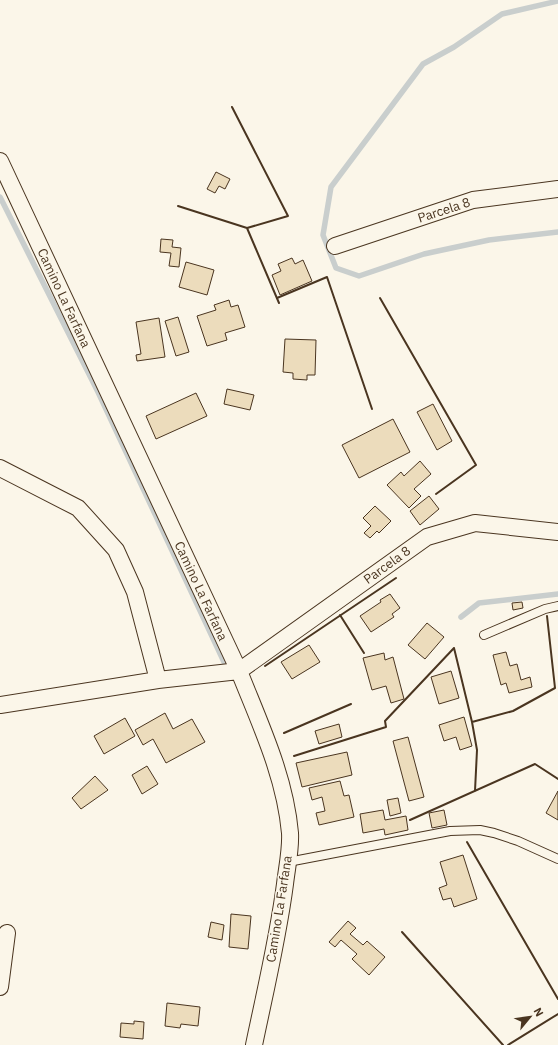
<svg xmlns="http://www.w3.org/2000/svg" width="558" height="1045" viewBox="0 0 558 1045" font-family="'IBM Plex Sans',sans-serif">
	<rect width="100%" height="100%" fill="#fbf6e9"/>
	<g fill="none" stroke-linecap="round" stroke-linejoin="round">
		<path stroke="#c9cecd" stroke-width="5.5" d="M558,1L502,14L454,47L423,64L331,187L323,235L336,268L359,276L424,254L489,240L558,232
			M0,197L98,392L224,662
			M461,617L479,603L558,594"/>
	</g>
	<path fill="#ecdcbc" stroke="#4a3520" d="M216,172L230,179L225,189L219,186L215,193L207,189Z
		M161,239L173,240L172,247L181,248L179,267L169,266L171,253L160,252Z
		M292,258L295,264L303,260L312,281L280,295L272,275L281,271L278,264Z
		M186,262L214,270L207,295L179,287Z
		M229,300L231,307L238,305L245,327L225,333L227,340L207,346L197,316L216,310L214,305Z
		M178,317L189,352L176,356L165,321Z
		M159,318L165,357L137,361L136,355L141,354L136,322Z
		M285,339L316,340L315,375H307V380L293,379V373L283,372Z
		M227,389L254,395L250,410L224,404Z
		M196,393L207,416L156,439L146,416Z
		M433,404L452,441L437,450L417,412Z
		M393,419L410,452L359,478L342,445Z
		M420,461L431,474L414,489L421,496L409,508L387,485L401,472L404,476Z
		M429,496L439,509L420,525L410,511Z
		M375,506L391,521L379,533L377,531L370,538L364,533L371,526L363,518Z
		M390,594L400,608L392,614L394,617L371,632L360,616L381,602L380,600Z
		M522,602L523,608L513,610L512,603Z
		M427,623L444,637L425,659L408,645Z
		M309,645L320,662L292,679L281,662Z
		M506,652L510,666L517,664L521,680L530,677L532,687L509,693L506,683L501,685L493,655Z
		M384,653L385,660L393,657L404,699L391,703L386,686L372,690L363,658Z
		M451,671L459,698L439,704L431,677Z
		M165,713L173,729L192,719L205,742L166,763L153,739L143,745L135,730Z
		M464,717L472,746L460,750L456,737L444,741L439,725Z
		M125,718L135,736L104,754L94,736Z
		M339,724L342,737L319,744L315,731Z
		M408,737L424,797L409,801L393,741Z
		M347,752L352,775L302,787L296,763Z
		M147,766L158,784L142,794L132,775Z
		M95,776L108,790L81,809L72,798Z
		M340,781L344,796L349,795L354,817L319,825L316,813L325,811L322,797L312,800L309,788Z
		M558,791V820L546,813Z
		M398,798L401,813L390,816L387,800Z
		M383,810L385,820L406,816L408,830L385,835L384,829L363,833L360,814Z
		M444,810L447,825L432,828L429,813Z
		M463,855L477,899L454,907L451,898L443,900L439,888L447,885L440,862Z
		M231,914L251,916L248,949L229,947Z
		M348,921L356,928L350,934L363,945L367,941L385,957L369,975L352,959L357,954L341,940L335,947L329,942Z
		M211,922L224,925L222,940L208,937Z
		M167,1003L200,1007L198,1026L181,1024L180,1028L165,1026Z
		M134,1021L144,1022L143,1039L120,1037L121,1023L134,1024Z"/>
	<g fill="none" stroke-linecap="round" stroke-linejoin="round">
		<defs>
			<path id="lane" d="M484,635L545,609L558,606
				M288,862L450,831L480,830L494,833L518,841L558,859"/>
			<path id="street" d="M0,161L239,671C260,724 285,776 290,833C291,849 287,867 285,884C278,938 265,992 254,1045
				M335,246L473,200L558,189
				M0,468L78,508L116,550L135,592L158,680
				M0,705L158,680L239,671L427,537L475,523L558,532
				M0,987L7,933"/>
		</defs>
		<use href="#lane" stroke="#4a3520" stroke-width="10"/>
		<use href="#street" stroke="#4a3520" stroke-width="18"/>
		<use href="#lane" stroke="#fbf6e9" stroke-width="8"/>
		<use href="#street" stroke="#fbf6e9" stroke-width="16"/>
		<path stroke="#4a3520" stroke-width="2" d="M178,206L247,228L288,216L232,107
			M247,228L279,303
			M277,298L327,277L372,409
			M380,298L476,465L436,494
			M340,615L364,653
			M454,648L472,722L477,750L475,791
			M265,666L396,578
			M472,722L513,711L555,688L547,616
			M284,733L351,704
			M294,756L386,727L385,721L454,648
			M410,820L535,764L558,779
			M467,842L558,999
			M402,932L503,1045
			M508,1045L558,1014"/>
	</g>
	<g text-anchor="middle" dominant-baseline="central" stroke-width="3" stroke-linejoin="round" paint-order="stroke">
		<g font-size="13" fill="#4a3520" stroke="#fbf6e9">
			<text transform="translate(444 210) rotate(-18)">Parcela 8</text>
			<text transform="translate(64 298) rotate(65)">Camino La Farfana</text>
			<text transform="translate(387 565) rotate(-36)">Parcela 8</text>
			<text transform="translate(201 591) rotate(65)">Camino La Farfana</text>
			<text transform="translate(279 909) rotate(-81)">Camino La Farfana</text>
		</g>
	</g>
	<g transform="translate(530 1017) rotate(61)" stroke="#fbf6e9" stroke-width="3" paint-order="stroke">
	<path d="M0-3L7 15L0 10L-7 15Z" fill="#4a3520"/>
	<text y="-6" font-size="11" font-weight="bold" text-anchor="middle" fill="#4a3520">N</text>
	</g>
</svg>
